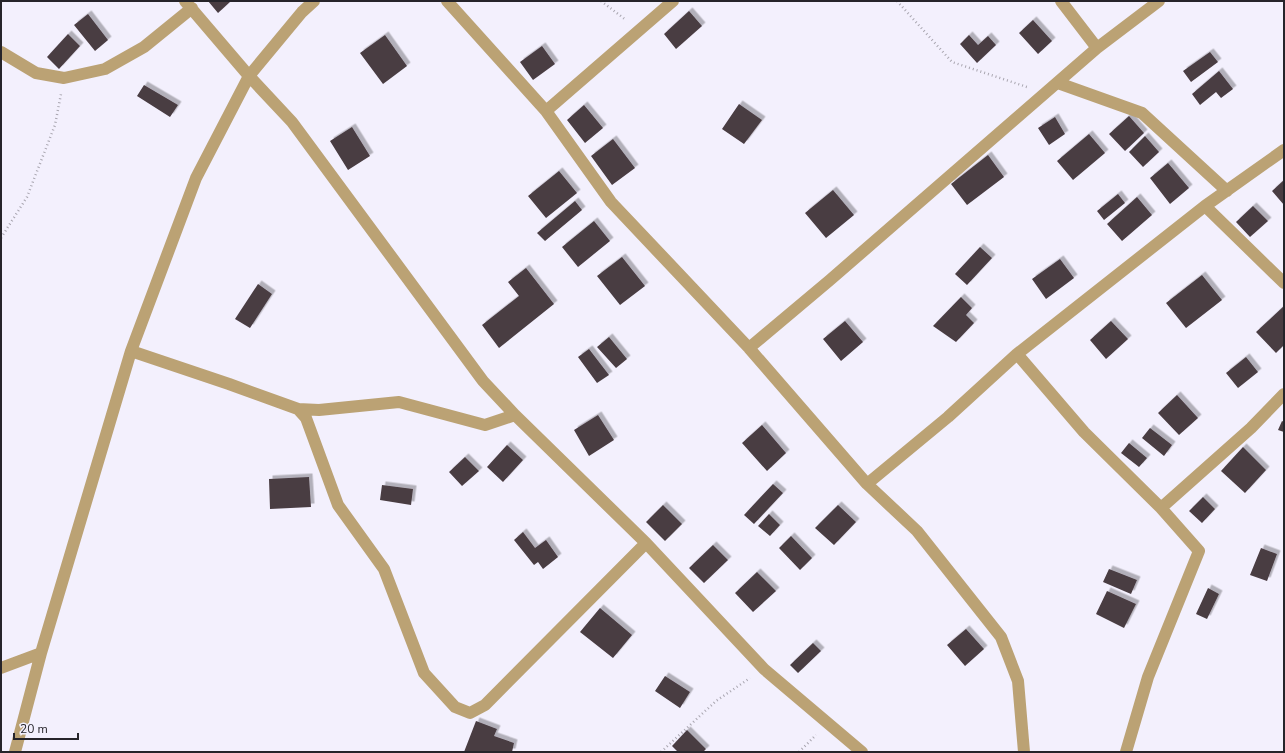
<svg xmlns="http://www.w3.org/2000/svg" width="1285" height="753" viewBox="0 0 1285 753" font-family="'Nunito Sans',sans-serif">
	<defs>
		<filter id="shadow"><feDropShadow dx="3.5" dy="-3.5" stdDeviation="0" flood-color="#0004"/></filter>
	</defs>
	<rect width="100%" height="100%" fill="#f3f0fd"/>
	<path fill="#493c42" filter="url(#shadow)" d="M208,1H231L218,13Z
		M689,11L702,26L676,49L664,34Z
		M88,14L108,40L95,51L74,25Z
		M1033,20L1052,41L1038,54L1019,33Z
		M68,34L80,46L59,69L47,57Z
		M385,35L407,66L383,84L360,53Z
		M969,35L978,45L988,36L996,45L977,63L960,44Z
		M542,46L555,64L533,80L520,62Z
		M1210,52L1218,62L1191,82L1183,71Z
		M1219,71L1233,89L1221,98L1216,92L1200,105L1192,94Z
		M144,85L178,105L170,117L137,96Z
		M739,104L762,120L744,144L722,129Z
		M584,105L603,128L585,143L567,120Z
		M1129,116L1144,133L1125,151L1109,134Z
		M1055,117L1065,134L1049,145L1038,128Z
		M352,127L370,156L348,170L330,141Z
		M1089,134L1105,153L1073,180L1057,161Z
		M1145,136L1159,152L1143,167L1129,152Z
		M613,139L635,168L612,185L591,156Z
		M988,155L1004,177L967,205L951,184Z
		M1168,163L1189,188L1170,204L1150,178Z
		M559,171L577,193L546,218L528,196Z
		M1284,180V205L1272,191Z
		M833,190L854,215L826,238L805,213Z
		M1118,194L1125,203L1104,220L1097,211Z
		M1137,197L1152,215L1122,241L1107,224Z
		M575,201L582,210L545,241L537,233Z
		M1253,206L1268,221L1250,237L1236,222Z
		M594,221L610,241L578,267L562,247Z
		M980,247L992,258L967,285L955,274Z
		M622,257L645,286L620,305L597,276Z
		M1060,259L1074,278L1046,299L1032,279Z
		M526,268L554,304L499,348L482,325L519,296L508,282Z
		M1202,275L1222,300L1186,328L1166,303Z
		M258,284L272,294L250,328L235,319Z
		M961,297L972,308L966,315L974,323L956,342L933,326Z
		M1284,306V345L1276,353L1256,332Z
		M845,321L863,342L841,361L823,339Z
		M1111,321L1128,339L1106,359L1090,340Z
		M609,337L627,359L616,368L597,347Z
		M589,349L609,375L597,383L578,357Z
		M1246,357L1258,372L1238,388L1226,373Z
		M1177,395L1198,418L1179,435L1158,413Z
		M598,415L614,440L589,456L574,430Z
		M1282,421L1284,422V432L1278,430Z
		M762,425L786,453L767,471L742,443Z
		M1150,428L1172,445L1164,456L1142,438Z
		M1129,443L1147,458L1139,467L1121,453Z
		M507,445L523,460L503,482L487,467Z
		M1243,447L1266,470L1245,493L1221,471Z
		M465,457L479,471L462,486L449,472Z
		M309,477L311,507L270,509L269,479Z
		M773,484L783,493L754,524L744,515Z
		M382,485L413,489L411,505L380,500Z
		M1203,497L1215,509L1202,523L1189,511Z
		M663,505L682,524L665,541L646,522Z
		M838,505L856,522L834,545L815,528Z
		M769,514L780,525L770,536L758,526Z
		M523,532L535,548L546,540L558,557L543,569L538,562L534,565L514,540Z
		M791,536L812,558L800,570L779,548Z
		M713,545L728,560L704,583L689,568Z
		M1261,548L1277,554L1267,581L1250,575Z
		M1109,569L1137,580L1131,594L1103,582Z
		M757,572L776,591L753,612L735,593Z
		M1208,588L1219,594L1207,619L1196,614Z
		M1107,591L1136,604L1124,628L1096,614Z
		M600,608L632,635L613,658L580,632Z
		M966,629L984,649L965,666L947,645Z
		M813,643L821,651L798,673L790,665Z
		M665,676L690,692L680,708L655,691Z
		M476,721L497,729L494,736L514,743L512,752H464Z
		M687,730L706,749L703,752H678L672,746Z"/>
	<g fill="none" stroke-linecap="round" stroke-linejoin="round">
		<path stroke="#a9a6b0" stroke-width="2.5" stroke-dasharray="1 3" stroke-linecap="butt" d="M601,1L626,20
			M897,1L952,62L1027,87
			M1,238L27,197L55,125L61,94
			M661,752L716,701L750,678
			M799,752L816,735"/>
		<path stroke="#bba274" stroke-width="12" d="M185,1L249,76L292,122L483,381L515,415L646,543L764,669L862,752
			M447,1L546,111L611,202L749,348L867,484L917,531L1001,637L1018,681L1024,752
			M1061,1L1097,48
			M1,52L36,73L64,78L105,69L144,47L192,8
			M1058,83L1142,113L1227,191
			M546,111L673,1
			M1205,206L1284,283
			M749,348L830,280L1097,48L1159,1
			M131,351L229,384L298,409L306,418L338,505L384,569L424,673L455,707L470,713L485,705L646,543
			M1017,354L1084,432L1161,508L1199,551L1148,677L1126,752
			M298,409L319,410L399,402L485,425L515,415
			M867,484L948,417L1017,354L1205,206L1284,150
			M1161,508L1251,428L1284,394
			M1,668L41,653
			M15,752L41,653L131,351L196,178L249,76L302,12L314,1"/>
	</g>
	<rect width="1285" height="753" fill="none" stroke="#26242a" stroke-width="4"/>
	<path d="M14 733v6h64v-6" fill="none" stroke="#26242a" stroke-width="2"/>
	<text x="20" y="733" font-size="12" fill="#26242a" stroke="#f3f0fd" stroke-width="3" paint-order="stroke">20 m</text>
</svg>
